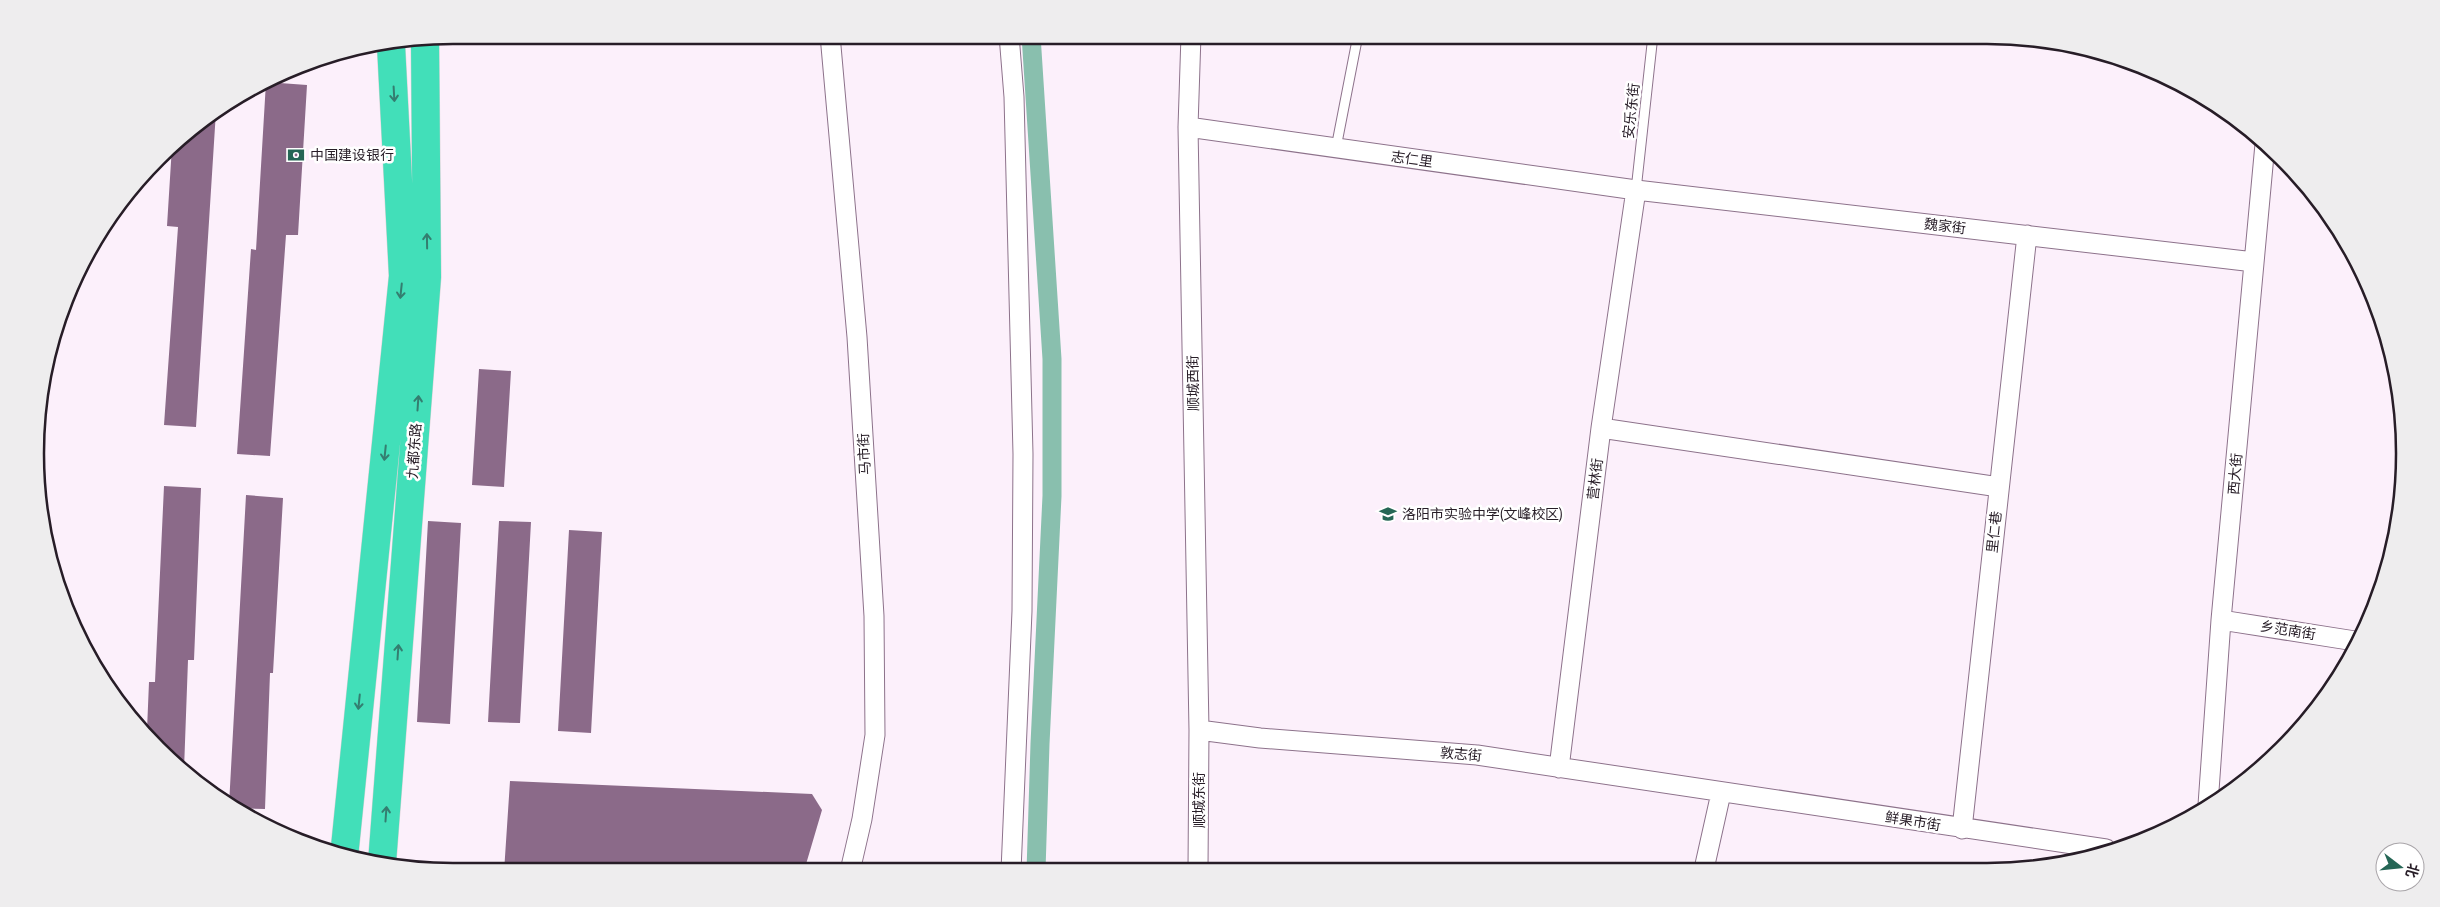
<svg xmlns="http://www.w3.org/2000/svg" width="2440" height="907" font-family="'Asap Condensed','Noto Sans SC',sans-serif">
<rect width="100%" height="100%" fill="#fcf0fb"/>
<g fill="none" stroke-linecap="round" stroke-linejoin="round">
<!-- canal -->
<path stroke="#89bfae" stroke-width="19" d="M1031,35l21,324v137l-12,248 -4,127"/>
</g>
<!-- building -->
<path fill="#8b6a89" d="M266,82l41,3 -9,150h-12l-16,221 -33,-2 14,-205 5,1z
M216,111l-20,316 -32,-2 14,-198 -11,-1 5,-80 6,-7z
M479,369l32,2 -7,116 -32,-2z
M164,486l37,2 -7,172h-6l-4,110 -37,-40 2,-48h6z
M246,495l37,3 -10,175h-3l-5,136 -30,-1 -6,-3z
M428,521l33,2 -11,201 -33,-2z
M499,521l32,1 -11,201 -32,-1z
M569,530l33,2 -11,201 -33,-2z
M510,781l302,13 10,16 -18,61 -300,1z"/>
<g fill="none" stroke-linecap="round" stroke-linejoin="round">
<!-- lane casing -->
<g stroke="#8d728b" stroke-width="11">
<path id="lane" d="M1336,148l22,-113
M1636,190l17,-155"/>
</g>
<!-- street casing -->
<g stroke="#8d728b" stroke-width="21">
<path id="street" d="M830,35l27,302 17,279 1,119 -13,84 -12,52
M1009,35l5,62 9,357 -1,157 -11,260
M1191,35l-3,92 11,603 -1,140
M1188,127l448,63 618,72
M1601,428l398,59
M2221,620l134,21
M1199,730l61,8 217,17 629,94
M1559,768l42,-340 35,-238
M2208,805l13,-185 44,-476
M1962,829l65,-594
M1704,869l17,-76"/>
</g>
<!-- highway casing -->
<g stroke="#d4d2d4" stroke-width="29">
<path id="highway" d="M344,857l59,-581 -12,-231
M382,863l45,-586 -2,-237"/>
</g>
<!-- lane -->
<use href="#lane" stroke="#fff" stroke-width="9"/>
<!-- street -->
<use href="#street" stroke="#fff" stroke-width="19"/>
<!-- highway -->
<use href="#highway" stroke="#42dfb9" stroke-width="28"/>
</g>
<!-- one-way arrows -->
<defs><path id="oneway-shaft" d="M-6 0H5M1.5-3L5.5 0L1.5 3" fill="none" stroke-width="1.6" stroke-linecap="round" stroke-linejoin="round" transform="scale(1.25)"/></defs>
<g stroke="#347e70">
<use href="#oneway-shaft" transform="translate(394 94) rotate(87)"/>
<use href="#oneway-shaft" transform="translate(427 241) rotate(-91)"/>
<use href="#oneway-shaft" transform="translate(401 291) rotate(96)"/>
<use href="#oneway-shaft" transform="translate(418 403) rotate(-86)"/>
<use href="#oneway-shaft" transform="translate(385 453) rotate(96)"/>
<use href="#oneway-shaft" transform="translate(398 652) rotate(-86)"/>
<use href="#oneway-shaft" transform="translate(359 702) rotate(96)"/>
<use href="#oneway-shaft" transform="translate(386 814) rotate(-86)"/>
</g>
<!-- icons -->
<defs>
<g id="bank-bare" transform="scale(1.35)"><path d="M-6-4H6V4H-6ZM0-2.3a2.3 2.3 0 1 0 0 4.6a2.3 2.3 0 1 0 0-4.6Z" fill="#256655" stroke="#fff" stroke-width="2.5" paint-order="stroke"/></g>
<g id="school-bare" transform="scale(1.35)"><path d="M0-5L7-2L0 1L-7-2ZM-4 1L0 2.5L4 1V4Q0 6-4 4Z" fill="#256655" stroke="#fff" stroke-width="2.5" paint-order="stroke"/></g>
</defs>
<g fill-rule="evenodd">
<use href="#bank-bare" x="296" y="155"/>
<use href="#school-bare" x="1388" y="514"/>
</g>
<g text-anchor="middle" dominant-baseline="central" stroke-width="5" stroke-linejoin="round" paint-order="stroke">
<!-- street labels -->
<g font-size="14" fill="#271d27" stroke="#fff">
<text transform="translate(1631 111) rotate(-84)">安乐东街</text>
<text transform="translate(1412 159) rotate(8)">志仁里</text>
<text transform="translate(1945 226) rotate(7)">魏家街</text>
<text transform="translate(1193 383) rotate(-91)">顺城西街</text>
<text transform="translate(414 451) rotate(-86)">九都东路</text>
<text transform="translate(864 454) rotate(-93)">马市街</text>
<text transform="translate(2235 474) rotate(-85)">西大街</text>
<text transform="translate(1595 479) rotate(-83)">营林街</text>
<text transform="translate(1994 532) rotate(-84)">里仁巷</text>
<text transform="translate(2288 630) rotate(9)">乡范南街</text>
<text transform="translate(1461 754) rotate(5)">敦志街</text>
<text transform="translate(1199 800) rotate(-90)">顺城东街</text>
<text transform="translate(1913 821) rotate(9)">鲜果市街</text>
</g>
<!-- poi labels -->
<g font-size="14" fill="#271d27" stroke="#fff" text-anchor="start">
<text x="310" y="155">中国建设银行</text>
<text x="1402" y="514">洛阳市实验中学(文峰校区)</text>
</g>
</g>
<!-- crop -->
<path d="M0 0H2440V907H0ZM453 44H1987A409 409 0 0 1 2396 453V454A409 409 0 0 1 1987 863H453A409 409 0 0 1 44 454V453A409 409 0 0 1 453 44Z" fill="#eeedee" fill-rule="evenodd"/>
<path fill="none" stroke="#271d27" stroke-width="2.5" d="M453 44H1987A409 409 0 0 1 2396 453V454A409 409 0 0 1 1987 863H453A409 409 0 0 1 44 454V453A409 409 0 0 1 453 44Z"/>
<!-- north arrow -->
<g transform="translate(2400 867) rotate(106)"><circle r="24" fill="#ffffff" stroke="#a9a5a9"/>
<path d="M0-4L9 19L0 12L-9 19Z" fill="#256655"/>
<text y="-8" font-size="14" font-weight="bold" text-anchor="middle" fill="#271d27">北</text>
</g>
</svg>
